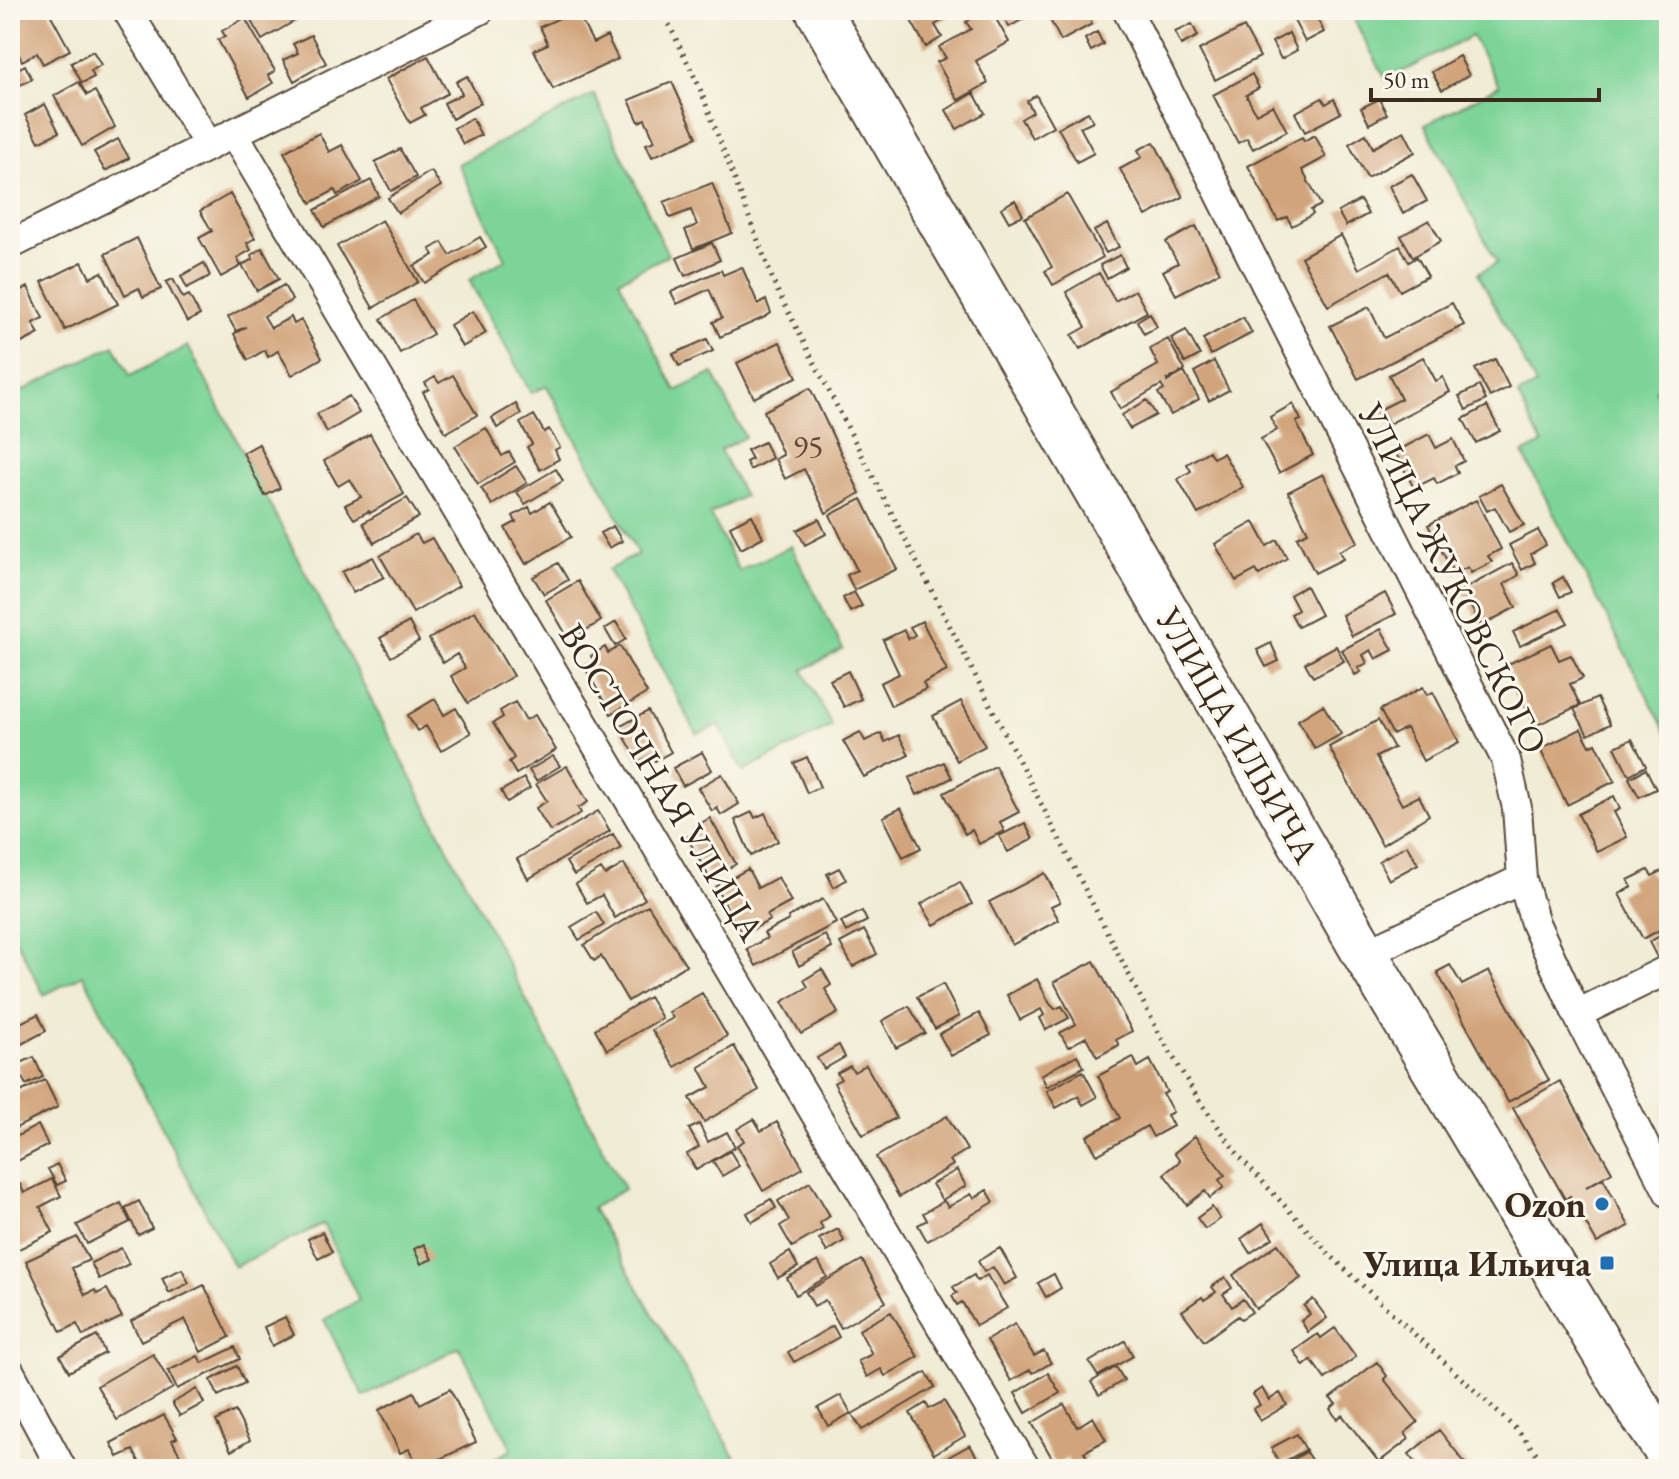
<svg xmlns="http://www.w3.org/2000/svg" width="1679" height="1479" font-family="'EB Garamond',serif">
<rect width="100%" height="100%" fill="#fbf7ec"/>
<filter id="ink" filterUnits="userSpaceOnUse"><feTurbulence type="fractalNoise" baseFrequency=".0125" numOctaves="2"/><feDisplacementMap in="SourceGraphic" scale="16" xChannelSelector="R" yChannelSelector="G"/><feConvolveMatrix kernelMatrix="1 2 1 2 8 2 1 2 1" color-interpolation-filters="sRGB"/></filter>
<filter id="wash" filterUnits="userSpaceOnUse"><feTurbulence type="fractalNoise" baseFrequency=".006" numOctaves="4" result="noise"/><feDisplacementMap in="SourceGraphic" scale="32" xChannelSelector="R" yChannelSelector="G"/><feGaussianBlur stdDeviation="1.8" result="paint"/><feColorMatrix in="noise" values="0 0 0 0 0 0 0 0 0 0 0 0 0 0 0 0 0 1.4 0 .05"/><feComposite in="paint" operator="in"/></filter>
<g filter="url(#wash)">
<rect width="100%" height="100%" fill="#f1ecd5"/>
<!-- green -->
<path fill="#7dd498" stroke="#5c7f5b" stroke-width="2" d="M1349,10h320v373l-14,7 14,28v28l-9,5 9,19v268l-146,-284 19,-10 -24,-49 18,-10 -58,-112 19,-10 -72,-138 74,-39 -27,-50 -86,44z
M594,94l74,161 -49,25 57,111 37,-18 32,64 -25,13 24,46 -34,18 29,57 52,-25 52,103 -40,21 29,56 -89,46 -24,-47 -22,9 -89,-164 30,-16 -91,-168 -16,7 -62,-113 37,-21 -48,-95z
M114,345l16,31 58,-30 436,843 -32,19 150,261h-264l34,-20 -53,-102 -95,50 -40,-77 35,-20 -36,-76 -89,43 -151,-292 -39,20 -34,-67v-531z"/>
<g id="blocks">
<!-- building -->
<path fill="#d2a47c" d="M14,10h34l22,40 -27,14 -6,-11 -15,8 -12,-23v-16l8,-5z
M258,10h44l3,5 -43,25 -14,-24z
M576,10l17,33 14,-7 11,23 -65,30 -19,-39 14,-6 -8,-17z
M905,10h43l3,5 -16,10 7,12 -16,10z
M986,10h5l18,32 -33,19 12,22 -30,17 -21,-38 9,-4 -7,-11 32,-18 -5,-7z
M1000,10h35l1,2 -27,15z
M1045,10h40l7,14 -31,17z
M1296,10h17l11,22 -19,10 -15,-29z
M245,18l30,53 -7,4 5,8 -24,14 -31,-57 7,-4 -3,-5z
M1192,24l6,12 -17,9 -6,-13z
M1244,27l16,30 -45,23 -16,-30z
M1097,32l6,12 -12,7 -6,-12z
M1289,33l8,17 -16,9 -9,-17z
M311,35l15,28 -32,18 -11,-21 15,-7 -5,-9z
M93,51l8,14 -10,6 3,6 -12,6 -11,-20z
M428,56l20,37 -27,15 4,7 -15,8 -24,-44z
M1459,56l10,19 -27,15 -10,-18z
M25,65l7,14 -22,11v-17z
M1252,74l7,14 -13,7 10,19 17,-9 14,26 -34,18 -6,-11 -9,5 -25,-48z
M467,76l14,27 -29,16 -8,-16 18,-9 -6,-12z
M79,82l8,13 8,-4 20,36 -33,19 -28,-50z
M672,82l25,55 -45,20 -6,-13 9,-3 -10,-22 -6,3 -10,-22z
M974,93l11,20 -28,16 -11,-19z
M1036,95l17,31 -21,12 -11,-19 12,-7 -6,-11z
M1322,98l4,6 8,-5 7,14 -36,19 -10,-19z
M1379,99l8,15 -18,10 -8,-16z
M45,104l14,28 -20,10 -14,-27z
M1088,112l5,9 -13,6 14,26 -17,9 -19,-34z
M472,118l9,17 -18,9 -9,-16z
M1404,131l11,21 -48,26 -18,-34 17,-10 7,14z
M319,133l10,19 13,-7 20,36 -25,14 -2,-5 -24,13 -27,-51z
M1315,135l11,22 -24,13 19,35 -10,5 2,4 -21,12 -5,-9 -9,4 -30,-55 54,-29 2,4z
M118,139l11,19 -24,13 -11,-19z
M1154,142l29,55 -37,19 -26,-47 22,-12 -4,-7z
M400,149l16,28 -25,14 -16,-29z
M431,171l10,15 -43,27 -10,-15z
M1412,174l15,27 -24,13 -14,-28z
M371,180l8,16 -55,31 -9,-17z
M712,183l20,50 -39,16 -8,-19 12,-5 -6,-15 -21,8 -6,-16z
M230,194l25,44 -8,5 4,7 -14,8 4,8 -20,11 -22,-39 13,-7 -12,-20z
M1067,194l36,63 -50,28 -8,-14 7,-4 -27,-49z
M1015,200l8,15 -14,7 -8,-14z
M1360,200l8,14 -22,12 -8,-14z
M382,220l36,62 -45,26 -36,-62z
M1429,220l12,21 -28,16 -12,-21z
M1107,224l12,23 -13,6 -12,-22z
M1196,226l24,46 -44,23 -13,-24 15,-8 -12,-21z
M1341,235l18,34 41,-23 9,16 8,-5 11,19 -28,15 -11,-19 -61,34 -27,-49z
M480,237l6,10 -62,36 -10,-17 20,-11 -4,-6 12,-7 8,13z
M137,238l24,51 -18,8 -4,-9 -14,7 -20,-41z
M712,243l8,17 -35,16 -8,-18z
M262,248l17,31 -22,12 -15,-26 11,-6 -2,-4z
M1120,255l6,12 -19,11 -7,-13z
M82,262l8,16 12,-6 16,32 -53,26 -23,-48z
M204,263l6,13 -23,12 -6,-12z
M742,267l16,37 8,-4 5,13 -6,4 -45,20 -7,-15 9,-4 -13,-29 -32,15 -6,-12 50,-22 2,5z
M1099,273l16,28 20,-11 12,22 -67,37 -8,-14 14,-8 -20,-35z
M173,279l10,19 6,-3 11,20 -13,7 -21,-40z
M284,285l8,15 -28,16 7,12 20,-11 3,7 7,-4 21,38 -30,17 -14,-24 -10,6 -3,-7 -17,10 -14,-26 12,-7 -10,4 -8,-14z
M28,287l15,31 -10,5 6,11 -29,15v-53z
M413,300l20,34 -33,19 -19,-34z
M1452,303l12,22 -106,54 -28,-53 39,-19 15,31z
M473,311l13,22 -24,14 -12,-22z
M1150,313l7,14 -13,7 -7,-13z
M1243,317l9,16 -41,22 -8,-16z
M1186,330l14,25 -15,8 -14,-25z
M707,339l6,12 -34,15 -6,-12z
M1168,339l17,31 -18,10v2l17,-10 15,27 -28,16 -13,-22 6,-3 -3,-5 -41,24 -9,-17 47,-27 -8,-16z
M780,342l17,35 -43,21 -17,-35z
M1423,357l13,24 7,-4 7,15 -61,32 -8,-15 20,-10 -12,-24z
M1495,359l14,28 -19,10 -15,-28z
M1214,361l15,29 -20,11 -15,-29z
M453,375l24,40 -31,18 -23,-41 6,-3 -4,-6 10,-6 4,6z
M1479,386l7,14 -20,10 -7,-14z
M810,388l50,105 -34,20 -22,-44 -19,10 -10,-20 8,-4 -19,-44z
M349,396l10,17 -32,19 -10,-18z
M1147,400l9,15 -26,14 -8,-14z
M516,404l5,10 -24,14 -5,-10z
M1293,404l8,16 -5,2 17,33 -34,18 -18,-34 16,-9 -7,-13z
M1487,406l13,25 -24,12 -13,-24z
M534,415l10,17 5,-3 11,18 -5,3 4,9 -19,11 -13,-23 5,-3 -12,-21z
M486,428l16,28 7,-4 6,10 -37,22 -23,-38z
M370,434l34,60 -34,19 -1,-2 -15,8 -9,-14 16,-8 -11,-18 -12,7 -14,-25z
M1429,434l7,14 17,-9 11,22 -9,5 3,7 -21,11 -3,-6 -20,10 -19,-36z
M764,442l8,16 -22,12 -4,-8 6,-3 -5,-9z
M259,444l21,44 -15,8 -22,-43z
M1209,451l4,7 10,-5 20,34 -45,27 -20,-35 13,-8 -4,-7z
M516,466l11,17 -35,22 -11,-17z
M556,469l7,12 -38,23 -8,-12z
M1323,474l35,68 -19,9 4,8 -28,14 -18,-36 11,-5 -20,-40z
M1501,484l23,41 -15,7 -14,-25 -8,4 -8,-15z
M407,498l12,19 -45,26 -11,-20z
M862,499l35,70 -43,21 -7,-15 10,-5 -27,-55z
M1476,500l25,49 -13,7 4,6 -21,11 -3,-6 -14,7 -26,-49z
M550,502l21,35 -45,27 -21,-36 11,-6 -3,-6 16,-9 3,6z
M752,515l11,22 -22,12 -11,-23z
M819,519l7,15 -21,11 -8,-15z
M1254,522l13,24 10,-6 10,18 -28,17 -3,-5 -20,11 -21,-37z
M613,526l9,15 -13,7 -9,-15z
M1538,530l8,15 -15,9 4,9 -13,7 -13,-25z
M416,534l6,9 10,-5 27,48 -46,27 -33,-57z
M373,557l11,20 -31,16 -11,-21z
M558,563l10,17 -24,14 -11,-17z
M1512,563l7,12 -15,9 12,23 -35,19 -19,-36z
M1563,577l8,15 -11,5 -7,-14z
M578,581l23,40 -20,12 -2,-5 -12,8 -21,-36z
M1306,586l15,29 -23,12 -7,-13 7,-4 -8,-15z
M854,592l8,14 -12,6 -7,-14z
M1385,593l11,21 -44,22 -10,-21z
M1560,609l8,14 -48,23 -7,-14z
M475,611l38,65 -45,27 -17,-27 14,-8 -8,-14 -14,9 -14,-24z
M922,621l25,50 -24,12 3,6 -35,17 -11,-23 19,-9 -16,-34 21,-10 4,9 7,-4 -5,-8z
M409,622l10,19 -28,16 -11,-19z
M616,622l10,17 -11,7 -10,-17z
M1381,629l12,21 -17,9 -5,-9 -8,5 4,8 -9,5 3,4 -6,3 -13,-25z
M1271,643l8,18 -13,6 -9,-17z
M1551,644l8,16 12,-5 12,23 -13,6 10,21 -45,21 -29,-61z
M620,646l27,47 -36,21 -27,-48 10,-5 -3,-5 14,-9 3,6z
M1336,646l8,15 -31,16 -8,-14z
M848,671l13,28 -17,8 -14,-27z
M1423,687l4,8 6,-3 26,50 -36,19 -17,-33 -13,7 -13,-25z
M1597,698l13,26 -22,11 -14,-26z
M435,699l9,16 12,-7 15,25 -30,18 -15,-25 -9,5 -9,-16z
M961,701l24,45 -28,15 -24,-45z
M515,702l11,18 9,-5 21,35 -40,24 -7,-12 5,-4 -21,-35 10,-6 -3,-6z
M1323,705l18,29 -26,15 -17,-29z
M648,711l23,41 -16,9 -4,-6 -12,7 -20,-35z
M1378,720l16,28 -18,9 26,48 17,-9 10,19 -47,30 -53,-98z
M1581,729l9,17 6,-3 19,38 -48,24 -27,-56z
M860,732l5,9 16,-8 4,9 14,-7 10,20 -45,22 -21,-36z
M1632,739l14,27 -17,9 -14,-28z
M702,752l10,18 -29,16 -10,-18z
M553,756l7,10 -24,15 -7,-11z
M807,757l13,30 -13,6 -13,-30z
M944,762l8,16 -35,17 -8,-17z
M567,766l21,36 -10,6 3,5 -31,18 -14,-23 11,-7 -11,-17z
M995,766l24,46 -19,10 4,9 -25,13 -7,-14 -7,4 -21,-41z
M1646,769l10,20 -17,8 -10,-19z
M722,774l17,30 -18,11 -4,-7 -5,3 -14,-23z
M524,778l6,10 -23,14 -6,-11z
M1614,796l6,13 -6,3 13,25 -30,15 -19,-38z
M901,808l20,40 -18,9 -20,-40z
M598,811l12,20 -82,48 -11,-20z
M752,812l3,6 10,-5 13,28 -27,15 -16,-36z
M710,818l26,46 -26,15 -23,-42 10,-5 -3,-5z
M1025,823l8,16 -25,13 -9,-16z
M613,834l8,14 -47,27 -8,-13z
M1407,845l11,19 -29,16 -10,-19z
M624,864l21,35 -30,19 -13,-23 -15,8 -11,-19 25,-15 4,6z
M839,868l7,12 -12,7 -7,-13z
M748,869l10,19 20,-11 13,25 -24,13 3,5 -28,15 -26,-48z
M1666,869l3,5v51l-26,14 -24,-45 13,-7 -4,-7 20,-10 4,6z
M1045,873l15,29 -9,4 8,14 -47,25 -23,-43z
M960,882l12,22 -38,21 -13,-21z
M823,899l13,24 -80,43 -9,-17 20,-11 -3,-5 25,-13 -1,-3z
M648,905l38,60 -58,36 -27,-45 -7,5 -10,-16z
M862,911l5,10 -21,11 -5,-10z
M596,912l8,13 -25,15 -8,-13z
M864,930l13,24 -24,13 -13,-24z
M1669,931v27l-9,5 -11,-21z
M825,935l7,13 -33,18 -7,-14z
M1094,961l38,70 -16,9 3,5 -22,12 -11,-20 -18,10 -8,-14 16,-9 -22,-42z
M1450,965l12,20 27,-14 60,109 -41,22 -71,-130z
M822,969l9,16 -6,4 13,24 -37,21 -19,-32 26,-15 -4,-7z
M1037,979l13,25 5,5 7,-3 7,12 -23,12 -6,-12 4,-3 -3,-6 -21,11 -13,-25z
M943,984l16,32 -24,13 -18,-32z
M702,993l25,43 -52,31 -23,-37 21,-12 -4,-6z
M649,997l13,21 -55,32 -12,-21z
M909,1006l16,27 -29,15 -14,-27z
M979,1013l12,22 -40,21 -12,-22z
M38,1014l8,17 -36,19v-22z
M839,1045l6,12 -21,12 -7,-11z
M734,1046l25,44 -55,32 -14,-24 20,-11 -11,-20z
M1077,1055l7,12 -37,20 -6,-12z
M34,1057l9,20 -17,8 -10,-20z
M1133,1057l5,10 12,-7 17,32 -4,2 10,18 -6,3 6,11 -20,11 -6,-11 -50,29 -10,-19 33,-18 -22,-42z
M866,1065l30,53 -33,17 -29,-52 7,-4 -4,-6 13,-7 4,6z
M1083,1071l14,26 -14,8 -5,-9 -22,12 -9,-17z
M45,1080l13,27 -48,24v-34z
M1560,1081l52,91 -26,15 17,-9 26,48 -32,17 -27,-47 -5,3 -52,-91z
M947,1116l20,34 -17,10 3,5 -54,32 -23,-40z
M754,1119l7,12 16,-9 26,46 -40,23 -26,-46 7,-4 -7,-12z
M699,1124l9,18 19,-10 8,15 -39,23 -9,-16 12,-7 -10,-18z
M38,1125l10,20 -38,20v-25z
M1195,1136l30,39 -6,5 5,7 -14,11 -5,-7 -18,14 -23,-31 16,-13 -6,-8z
M730,1151l9,15 -17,10 -9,-15z
M57,1164l9,17 -9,4 -9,-16z
M957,1170l9,16 -24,14 -10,-16z
M52,1179l9,17 -21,11 13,25 -36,18 -7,-13v-48l10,-5 4,9z
M810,1182l20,34 -10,7 3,6 -31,18 -12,-21 9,-6 -11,-19z
M987,1190l7,12 -67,39 -9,-16 9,-5 -4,-7 21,-12 4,6 23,-13 3,4z
M771,1199l5,9 -24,14 -5,-9z
M139,1201l13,27 -14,7 -13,-27z
M121,1203l9,19 -43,22 -10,-19z
M1212,1207l8,12 -15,10 -8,-11z
M1263,1223l10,15 -23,15 -9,-14z
M838,1229l6,12 -17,11 -8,-13z
M322,1232l10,20 -14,7 -10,-20z
M77,1237l12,23 -17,8 13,27 10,-5 2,4 10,-5 15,28 -39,19 -6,-12 -16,8 -35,-71z
M424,1244l8,15 -11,5 -7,-15z
M1278,1244l23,34 -45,31 -23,-34z
M121,1248l8,16 -30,15 -8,-16z
M1000,1248l17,30 -13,7 -11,-18 -9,5 -6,-11z
M790,1252l8,15 -20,11 -8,-14z
M862,1260l24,42 -45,26 -16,-28 -11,6 -8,-14z
M818,1261l9,16 -31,18 -9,-17z
M182,1269l7,14 -20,10 -7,-15z
M1054,1274l7,14 -15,9 -8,-14z
M974,1275l3,6 10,-6 20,33 -31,18 -14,-24 -5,3 -5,-9 5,-3 -4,-6z
M1225,1277l7,11 -9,6 9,13 11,-8 9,13 -11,7 -3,-3 -34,25 -22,-30 20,-14 2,3 12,-8 -4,-5z
M204,1285l26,52 -29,15 -16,-33 -44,22 -10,-20z
M1313,1299l14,19 -19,14 -7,-11 9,-7 -6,-8z
M891,1312l27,45 -33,19 -4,-7 -14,8 -9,-16 14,-7 -13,-24z
M285,1317l9,18 -22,11 -8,-19z
M1015,1324l19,32 10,-5 7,12 -18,10 -3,-3 -19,11 -24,-41z
M833,1326l6,11 -45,25 -6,-10z
M1335,1328l21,29 -31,22 -14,-19 -7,6 -10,-15 24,-17 3,4z
M97,1336l8,17 -36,19 -9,-16z
M1125,1341l8,15 -35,20 -9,-14z
M235,1347l5,12 -63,30 -9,-18 30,-15 4,7z
M153,1354l20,34 -56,32 -20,-34z
M1377,1362l10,14 -3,3 34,43 -13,11 4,6 -30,23 -37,-47 -5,4 -7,-10 6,-5 -6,-6z
M237,1366l8,17 -27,13 -7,-16z
M1116,1367l8,13 -25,15 -8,-13z
M926,1372l9,15 -73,43 -10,-16z
M1048,1373l12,20 -34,20 -11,-20z
M1262,1388l7,12 11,-7 7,12 -27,16 -7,-12 7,-4 -7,-11z
M197,1389l7,14 -24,13 -8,-13z
M450,1389l26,53 -57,27 -10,-20 -9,4 -21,-43 35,-18 6,12z
M841,1395l10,18 -23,13 -10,-18z
M944,1401l21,35 -31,18 -24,-41 16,-10 3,6z
M1064,1404l13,23 16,-10 13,23 -22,12 3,5 -16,9 -4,-8 -11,7 -24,-42z
M235,1411l15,29 -19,11 -15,-30z
M164,1415l13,23 -5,2 15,29h-44l-10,-19 -15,7 -7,-14z
M1439,1430l31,39h-49l-12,-15z
M1297,1434l9,16 -26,14 -9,-16z
M970,1445l14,24h-45l-3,-5z
M1306,1452l7,11 -11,6h-20l-1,-2z"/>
</g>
</g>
<g filter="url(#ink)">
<use href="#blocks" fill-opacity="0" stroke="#564739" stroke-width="2"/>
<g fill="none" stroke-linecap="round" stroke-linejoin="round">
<!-- street casing -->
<g stroke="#564739" stroke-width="32">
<path id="street" d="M127,10l82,136
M1127,10l379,750 11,48 5,71 13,44 42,91 92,179
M234,134l792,1335
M10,245l470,-235
M1365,954l157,-75
M1577,1014l92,-45
M10,1372l52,97"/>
</g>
<!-- primary casing -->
<g stroke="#564739" stroke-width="48">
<path id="primary" d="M818,10l547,944 270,450 34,50"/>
</g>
<!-- path -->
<path stroke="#564739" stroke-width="5" stroke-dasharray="2 6" stroke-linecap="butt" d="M662,10l37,76 77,202 385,749 36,60 42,59 91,99 189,177 30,37"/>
<!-- street -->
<use href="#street" stroke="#fff" stroke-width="28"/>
<!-- primary -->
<use href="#primary" stroke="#fff" stroke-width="44"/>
</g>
</g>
<!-- markers -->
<g fill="#1f6fb2" stroke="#fbf7ec" stroke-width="3">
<circle cx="1602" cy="1204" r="8"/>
<rect x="1599" y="1255" width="16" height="16" rx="4"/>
</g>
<g text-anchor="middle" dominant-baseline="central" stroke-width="6" stroke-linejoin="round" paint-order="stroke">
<!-- number labels -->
<g font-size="32" fill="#614836">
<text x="808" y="446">95</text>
</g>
<!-- street labels -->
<g font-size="36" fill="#3b2a1e" stroke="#fbf7ec">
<text transform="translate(1453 578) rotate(64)">УЛИЦА ЖУКОВСКОГО</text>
<text transform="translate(1238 735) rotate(60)">УЛИЦА ИЛЬИЧА</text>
<text transform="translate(662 782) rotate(59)">ВОСТОЧНАЯ УЛИЦА</text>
</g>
<!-- poi labels -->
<g font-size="36" font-weight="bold" fill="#3b2a1e" stroke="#fbf7ec" text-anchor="end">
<text x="1586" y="1204">Ozon</text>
<text x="1591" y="1263">Улица Ильича</text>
</g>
</g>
<!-- margin -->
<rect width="1679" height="1479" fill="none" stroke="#fbf7ec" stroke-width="40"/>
<!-- scale -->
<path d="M1371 88v12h228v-12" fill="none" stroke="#3b2a1e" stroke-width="4"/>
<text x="1383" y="88" font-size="24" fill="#3b2a1e" stroke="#fbf7ec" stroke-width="6" paint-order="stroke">50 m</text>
</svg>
